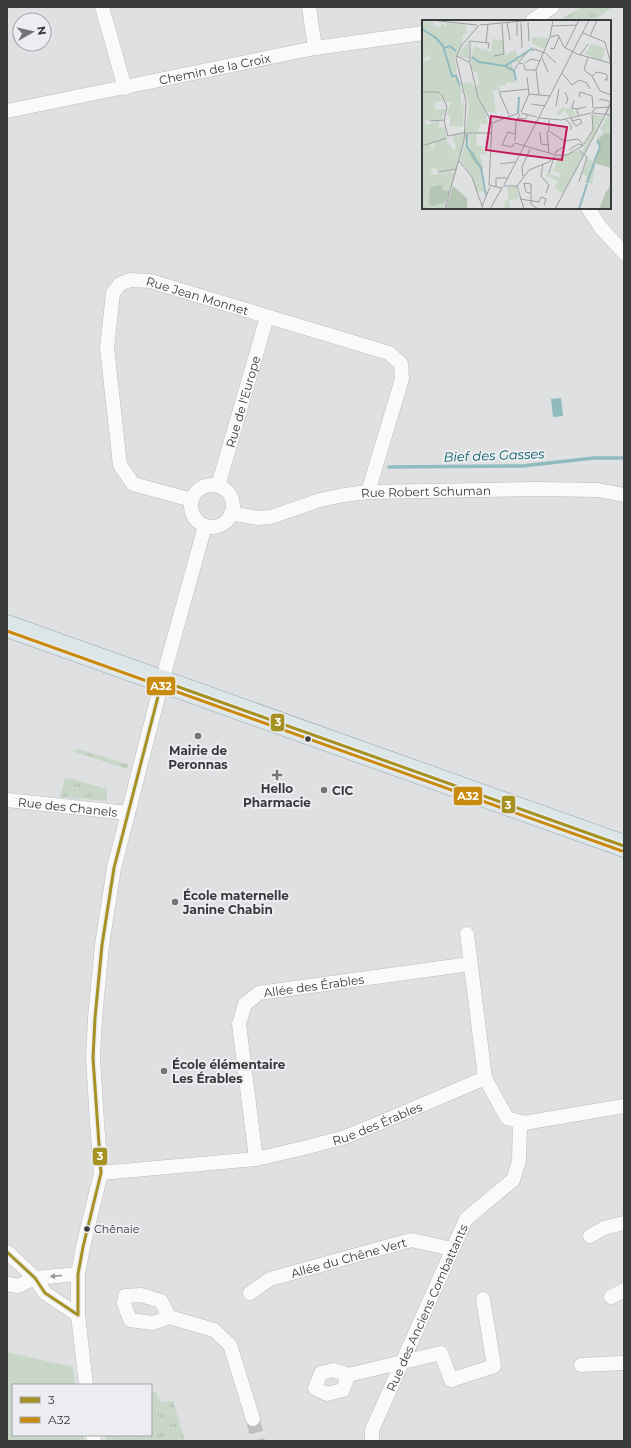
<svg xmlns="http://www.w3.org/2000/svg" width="631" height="1448" font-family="Montserrat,sans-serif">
<defs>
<pattern id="grass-tufts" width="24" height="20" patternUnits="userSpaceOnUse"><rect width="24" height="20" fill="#c8d7c8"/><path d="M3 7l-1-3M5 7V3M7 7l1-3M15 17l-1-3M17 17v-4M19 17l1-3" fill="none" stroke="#adb9ad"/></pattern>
</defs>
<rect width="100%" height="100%" fill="#dfe0e2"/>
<!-- grass -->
<path fill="url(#grass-tufts)" d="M581,7h32l-20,14h-35z
M78,749l50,15 -1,5 -55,-18z
M65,777l42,12v12l-47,-4z
M156,1392l4,10 13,-1 12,40h-79l-1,-6h46v-42z"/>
<!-- garden -->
<path fill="#c8d7c8" d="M7,1352l66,15 2,18h-62v50h70l1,6h-77z"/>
<!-- water -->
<path fill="#91babf" d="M561,398l2,18 -10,1 -2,-18z"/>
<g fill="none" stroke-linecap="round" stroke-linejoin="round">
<!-- stream -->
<path stroke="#91babf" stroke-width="3.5" d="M389,467l133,-1 72,-8h30"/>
<!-- minor-tunnel -->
<path stroke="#bebfc1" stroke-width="14" stroke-dasharray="14 7" stroke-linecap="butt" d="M253,1419l5,22"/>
<!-- minor casing -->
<g stroke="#bcbdbf" stroke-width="15">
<g id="minor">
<path d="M102,7l23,81"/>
<path d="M309,7l6,41"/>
<path d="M532,21l20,-14"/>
<path id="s1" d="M7,111l308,-63 108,-15"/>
<path d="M588,208l13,20 23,25"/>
<circle cx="212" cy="506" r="21"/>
<path id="s2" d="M218,486l49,-169"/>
<path id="s3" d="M192,500l-59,-16 -13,-19 -13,-117 6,-55 7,-9 10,-4 20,1 239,72 12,11 1,15 -34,113"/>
<path id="s4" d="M231,513l27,5 13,-1 49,-17 24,-5 24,-3 169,-3 61,1 26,5"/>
<path id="s5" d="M7,800l121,13"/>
<path d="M467,934l18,144"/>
<path id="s6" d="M256,1159l-17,-135 6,-20 14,-11 211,-29"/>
<path id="s7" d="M101,1173l155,-14 52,-12 37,-10 37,-15 103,-44 22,40 17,5 100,-17"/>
<path d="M590,1236l14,-8 20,-5"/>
<path d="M7,1252l28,26 10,15 33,22"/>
<path d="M7,1284l11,2 17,-8 43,-4"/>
<path id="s8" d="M250,1293l20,-14 141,-39 41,9"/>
<path d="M611,1297l13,-7"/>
<path d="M169,1317l-16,6 -23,-3 -6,-17 1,-7 16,-1 20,6 8,16 45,13 16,15 23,74"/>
<path d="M581,1365l43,-2"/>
<path d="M348,1375l-5,15 -16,4 -12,-6 6,-15 12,-3 15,5 93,-22 10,27 43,-14 -11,-67"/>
<path d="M86,1385l-8,-70v-41l5,-27 18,-74 -4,-50 -4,-65 2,-40 7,-73 12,-77 48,-187 43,-155"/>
<path d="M93,1435l1,6"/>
<path id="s9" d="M372,1441v-11l94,-211 47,-39 6,-19 1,-39"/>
</g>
</g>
<!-- primary casing -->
<g stroke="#96a6ac" stroke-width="23">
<path id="primary" d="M7,626l617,220"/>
</g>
<!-- minor -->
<use href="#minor" stroke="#fafafb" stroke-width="14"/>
<!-- primary -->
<use href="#primary" stroke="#dce5e8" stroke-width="22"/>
<!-- bus-1 casing -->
<g stroke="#ebedf0" stroke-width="6">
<path id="bus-1" d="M162,681l462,165
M7,1252l28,26 10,15 33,22
M78,1315v-41l5,-27 18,-74 -8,-115 2,-40 7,-73 12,-77 48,-187"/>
</g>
<!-- bus-2 casing -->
<g stroke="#ebedf0" stroke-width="6">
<path id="bus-2" d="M7,631l615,220"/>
</g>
<!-- bus-1 -->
<use href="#bus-1" stroke="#a69222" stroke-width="3"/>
<!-- bus-2 -->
<use href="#bus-2" stroke="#c88b0f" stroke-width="3"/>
</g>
<!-- one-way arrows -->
<defs><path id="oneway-solid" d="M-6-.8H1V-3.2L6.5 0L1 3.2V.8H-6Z"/></defs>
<use fill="#9a9a9b" href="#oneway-solid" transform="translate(56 1276) rotate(175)"/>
<!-- markers -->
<g fill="#737475" stroke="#ebedf0" stroke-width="1.5">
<circle cx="198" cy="736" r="4"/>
<path d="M275 769h4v4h4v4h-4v4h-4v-4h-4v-4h4z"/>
<circle cx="324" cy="790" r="4"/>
<circle cx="175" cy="902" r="4"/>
<circle cx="164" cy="1071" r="4"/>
</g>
<g fill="#393a3b" stroke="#ebedf0" stroke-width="1.5">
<circle cx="308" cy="739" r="3.5"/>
<circle cx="87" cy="1229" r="3.5"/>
</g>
<g text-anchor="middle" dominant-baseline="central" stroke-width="4" stroke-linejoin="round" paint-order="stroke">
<!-- bus labels -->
<g font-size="11" fill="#393a3b" stroke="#ebedf0" text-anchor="start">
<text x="94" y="1229">Chênaie</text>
</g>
<!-- street labels -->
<g font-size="12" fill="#393a3b" stroke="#ebedf0">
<text stroke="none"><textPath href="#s1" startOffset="212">Chemin de la Croix</textPath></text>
<text stroke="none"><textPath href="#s3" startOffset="349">Rue Jean Monnet</textPath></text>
<text stroke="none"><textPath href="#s2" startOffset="88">Rue de l'Europe</textPath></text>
<text stroke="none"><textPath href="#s4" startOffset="199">Rue Robert Schuman</textPath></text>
<text stroke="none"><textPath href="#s5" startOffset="61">Rue des Chanels</textPath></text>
<text stroke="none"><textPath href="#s6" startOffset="230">Allée des Érables</textPath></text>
<text stroke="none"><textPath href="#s7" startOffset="282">Rue des Érables</textPath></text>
<text stroke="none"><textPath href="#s8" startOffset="106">Allée du Chêne Vert</textPath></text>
<text stroke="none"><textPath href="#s9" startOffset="145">Rue des Anciens Combattants</textPath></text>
</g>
<!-- poi labels -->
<g font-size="12" font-weight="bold" fill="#393a3b" stroke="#ebedf0" text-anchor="start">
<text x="198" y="750" text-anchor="middle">Mairie de<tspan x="198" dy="14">Peronnas</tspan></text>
<text x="277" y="788" text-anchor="middle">Hello<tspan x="277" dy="14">Pharmacie</tspan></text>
<text x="332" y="790">CIC</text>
<text x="183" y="895">École maternelle<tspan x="183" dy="14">Janine Chabin</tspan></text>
<text x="172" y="1064">École élémentaire<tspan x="172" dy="14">Les Érables</tspan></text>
</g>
<!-- water labels -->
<g font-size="13" font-style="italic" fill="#0a5e66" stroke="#ebedf0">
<text transform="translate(494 455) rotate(-2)">Bief des Gasses</text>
</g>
</g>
<!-- overview -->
<g transform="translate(422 20)">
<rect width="189" height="189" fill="#dfe0e2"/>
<path d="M0,0l11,1v4l7,2 1,-5 5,5 1,-5 18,3 2,9 -5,1 1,6 -8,18 3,21 5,13 -2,1v16l3,-11 -1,28 -13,-1v-11l-3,-1 4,-12h-6l-4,-9 -19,-1v-31l8,-1 -1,-5 -7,5zM70,19l11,1 1,15 12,-5 3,12 -7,1 5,20 -11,-1v4l-7,-1 1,6 -7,-1 3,23 -8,-1 5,11 -15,-29 -2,-8 3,-1 -2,-11 2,-1 -7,-2 -1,-13 3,-12 17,6zM47,20v20l-11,-5zM50,62l9,20 -7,2 7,15 -3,14 -13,-1 4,-27 -7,-22zM0,73h16l5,8 -8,1v7h12l-6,10 -16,2v4l14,-4v7l6,-1 2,10 -25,9zM141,86l2,3 7,-2 3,8 -6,2 -4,-7 -5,5 -4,-1zM171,95l12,1 -21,38 -2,-2 3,-7 8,-14zM185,96h4v19l-5,-2 -9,7 1,-5 3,1 2,-5 -3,-1zM41,114l1,8 -5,15 -6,-7 3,-2 -4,-13zM46,114h8l1,12h6v4h3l1,3 -8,2 5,11 -7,-4 -6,-9zM24,119l13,20 -2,10 -20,2 -1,-3 -5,1 1,6 17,-4 3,2 4,-3 -6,20 -21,4 1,5 16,3 -2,7h-22v-62l9,-3v4l4,-1v-5zM43,123l15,26 5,23 -9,-1 -4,-15 -12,-16zM166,138l8,5 -4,21 -7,-2 1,-6 -4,-3zM94,166l3,13 -10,1 1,9h-6l1,-9h4l-2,-12z" fill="#c8d7c8"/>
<path d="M184,113l5,2v33l-17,-5 6,-16 -3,-7zM43,114h3v13l3,6 4,-1 -1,5 9,10 -1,3 -8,-8 -8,-15zM19,165l3,6 6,-1 -4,12 -14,4 -3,-2 1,-17zM189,165v24h-12l7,-17zM31,166l14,12v11h-21z" fill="#b5c6b4"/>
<path d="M59,82l3,5 4,17h-6l-1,-5 -4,-1 -3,-15z" fill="#c8d7c8"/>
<path d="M110,17l17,1 -5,11 -12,-6zM169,24l14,4 -3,13 -17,-7zM156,131l6,3 -21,39 -9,-5 4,-7 -12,-5v-3l14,4 1,-4 -8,-2 6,-15z" fill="#c8d7c8"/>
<path fill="none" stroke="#91babf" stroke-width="2" d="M0,9l14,9 7,8 9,30h4l4,10M22,28l6,-2 6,5M50,37l7,5 26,4 28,-18M83,46l9,5 2,9M96,93l1,-16M45,114v12l14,22 5,27M172,142l6,-15 -3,-7M165,163l7,-20M157,189l8,-25"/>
<path fill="none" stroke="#9d9e9f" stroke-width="1" d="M8,0l47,5M106,2l1,19M85,3l3,17M95,3v13M99,3l1,25M58,5l54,-5M130,6l25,-1M161,13l22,9 6,22M168,16l7,-16M128,17l8,-2 6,12 13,7 33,9M64,23l2,-19M128,28l4,1 5,-12M143,28l14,-28M110,31l3,-2 9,4M122,32l12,11M158,35l8,-11M35,36l13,7 8,34 14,26 -3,62 12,3M72,36l10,-2 -2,-30M166,37l-4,13 8,6 8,15 11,4M120,38l6,14M48,42v-21l19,2 -1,6M97,42l8,-10M103,43l6,-4 9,2M102,45l1,5h11M92,50l5,-7 5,1M140,53l10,12 7,-5 8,3 3,6M170,56l5,-4 9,2 1,1v5h-2l2,-1M105,57l2,17M0,72h16l4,4 5,11 -3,14 4,15M143,72l3,7 -2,5M117,75l-3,-25 14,-33 3,-17M157,77l1,-5 12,4 1,12M152,80l-2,8 5,1M177,81l2,-2 10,3M109,84l14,2M134,86l3,-17M99,92l8,-18 21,2M99,93l16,4M170,93l3,-5 13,-1M171,93l18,2M87,95l-10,-23 30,-3M156,95l-1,-6 9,-2M183,95l6,-14M149,97l1,4 1,1 3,4 6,-3 -2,-4 -8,2M96,98l8,1 1,-4M117,98l22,2 30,-7M143,99l6,6v5M8,101l14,-1M70,103l27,-10M127,111l15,10 14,-2 5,5M118,112l1,12 8,1M26,116l14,-3h29M93,121l1,-19 4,-8M92,123l-2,4 -10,-2 6,-13 7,2M93,123l41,12h11l17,-10M162,124l9,-14 -1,-16M0,126l25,-8M135,130l-2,3 8,-6M147,130l9,-6 5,1M127,133l-2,-21 2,-2v-10M37,141l13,16 11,32M78,144l15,-2M121,144l-2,12 8,9 -3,8M16,152l19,-3M127,153l5,-16M101,156l-1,-9 8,-18M157,162l8,-25 -8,-7M82,165l85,-165M82,166h13M95,166l12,-16 20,-8 7,-7M95,166l7,23M74,167v-9h11M108,173l-4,-1 -2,-9 7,1v20l7,5M98,179l19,3 2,-5 5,2 -2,6M60,186l8,-19M23,189l19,-68 2,-39 -10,-44 5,-12 18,-21M68,189l13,-23M133,189l56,-105"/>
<path fill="#c2185b" fill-opacity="0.15" stroke="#c2185b" stroke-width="2" d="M69,96l76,11 -5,33 -76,-10z"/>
<rect width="189" height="189" fill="none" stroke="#393a3b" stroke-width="2"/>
</g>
<g stroke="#ebedf0" stroke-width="1.5">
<rect x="146" y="676" width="30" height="20" rx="4" fill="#c88b0f"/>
<rect x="270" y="713" width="15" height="19" rx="4" fill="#a69222"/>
<rect x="453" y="786" width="30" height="20" rx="4" fill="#c88b0f"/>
<rect x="501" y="795" width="15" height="19" rx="4" fill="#a69222"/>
<rect x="92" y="1147" width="16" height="19" rx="4" fill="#a69222"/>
</g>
<g font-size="11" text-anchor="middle" font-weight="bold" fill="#fff">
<text x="161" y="690">A32</text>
<text x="278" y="726">3</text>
<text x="468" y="800">A32</text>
<text x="508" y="809">3</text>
<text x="100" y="1160">3</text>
</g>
<!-- border -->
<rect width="631" height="1448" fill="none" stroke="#393a3b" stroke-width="16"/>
<!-- legend -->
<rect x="12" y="1384" width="140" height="52" fill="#ebedf0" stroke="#a4a5a8"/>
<rect x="20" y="1397" width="20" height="6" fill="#a69222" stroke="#a4a5a8"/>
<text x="48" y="1404" font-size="12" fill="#393a3b">3</text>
<rect x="20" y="1417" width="20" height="6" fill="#c88b0f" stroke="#a4a5a8"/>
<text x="48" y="1424" font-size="12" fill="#393a3b">A32</text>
<!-- north arrow -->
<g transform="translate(32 32) rotate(82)"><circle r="19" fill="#ebedf0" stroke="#a4a5a8"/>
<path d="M0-3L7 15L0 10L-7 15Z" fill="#737475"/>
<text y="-6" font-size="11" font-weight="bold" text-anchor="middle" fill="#393a3b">N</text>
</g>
</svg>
